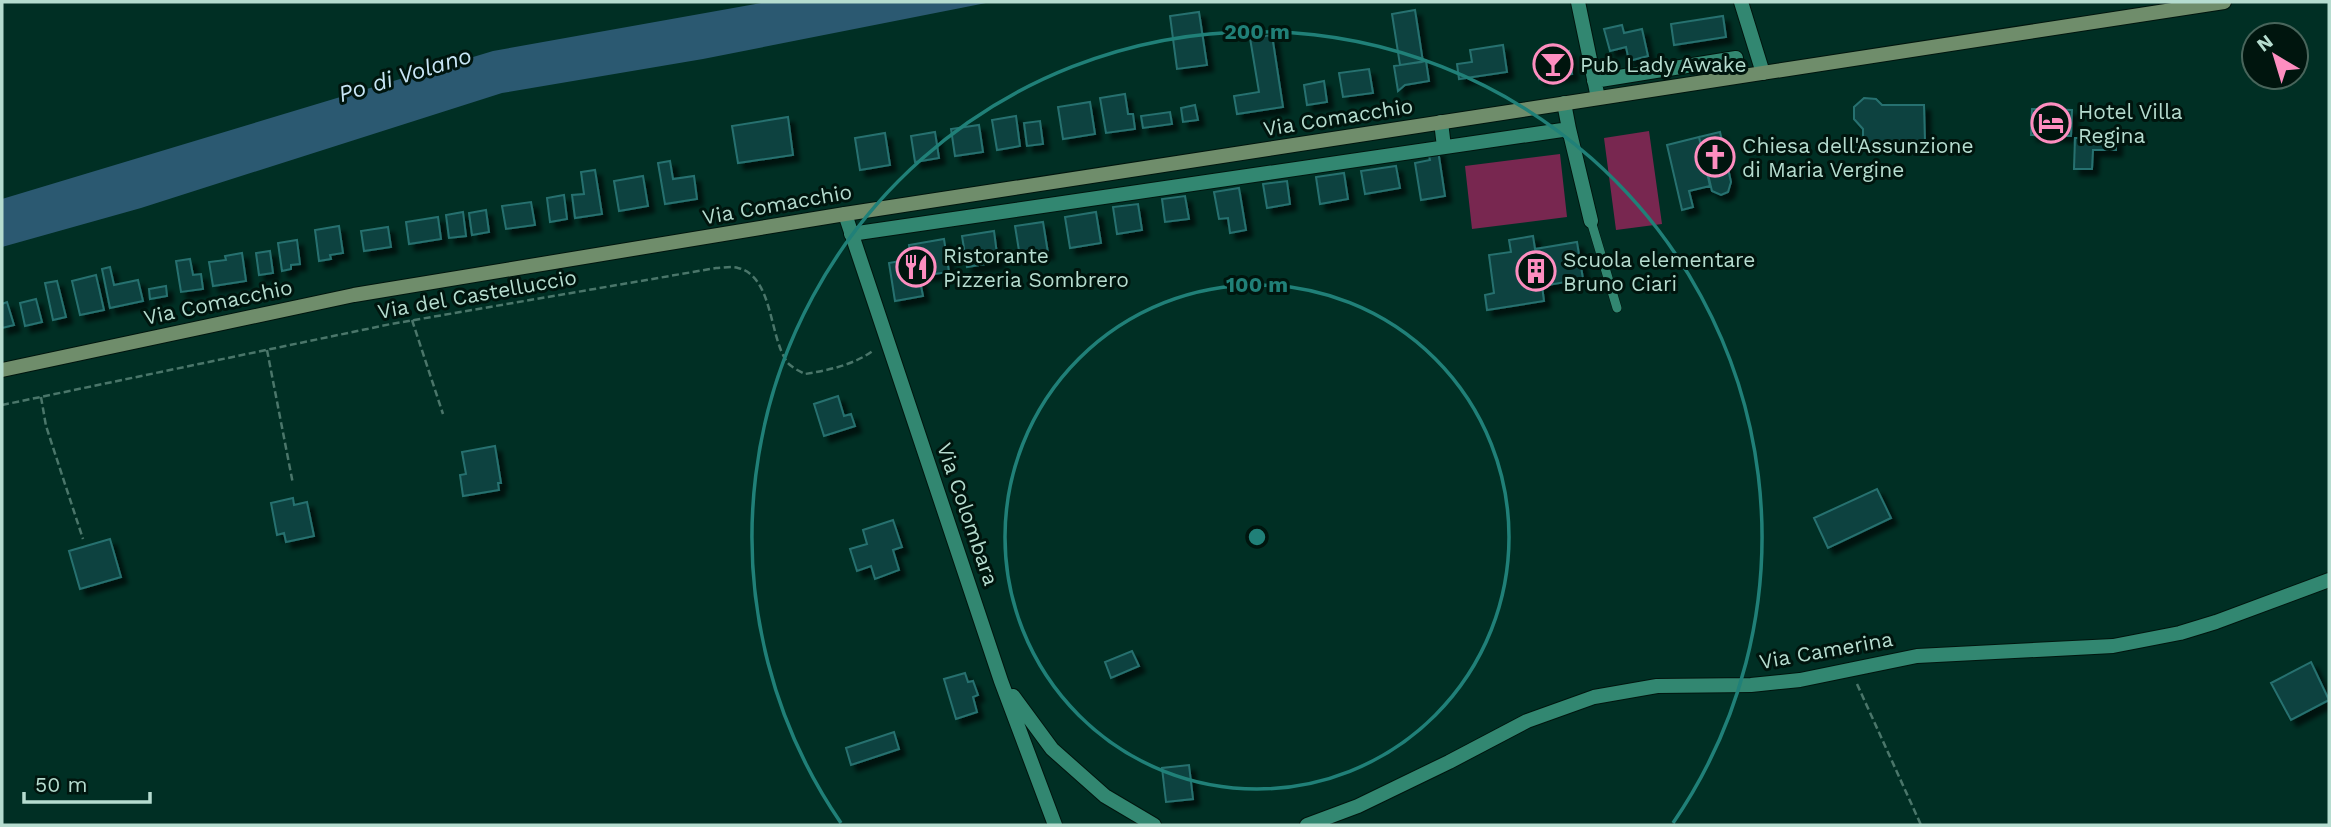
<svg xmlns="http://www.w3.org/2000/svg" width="2331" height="827" font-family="'Work Sans',sans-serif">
<defs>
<filter id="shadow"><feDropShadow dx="6" dy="6" stdDeviation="2" flood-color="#0009"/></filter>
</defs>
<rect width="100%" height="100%" fill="#002f24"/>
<!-- green -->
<path fill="#782750" d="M1649,131l13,93 -46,6 -12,-92z
M1560,154l7,63 -95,12 -7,-63z"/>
<!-- water -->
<path fill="#2b5971" d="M767,2h224l-288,57 -201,34 -361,115 -139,39v-48l491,-148z"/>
<!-- building -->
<path fill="#0d4241" stroke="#28716f" stroke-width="2" filter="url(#shadow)" d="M1415,10l8,52 -23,3 -8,-51z
M1199,12l8,53 -30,4 -7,-53z
M1723,16l3,21 -52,8 -3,-21z
M1622,25l2,8 18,-4 6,27 -19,5 -3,-14 -16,4 -6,-22z
M1272,35l11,72 -46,7 -3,-18 25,-4 -9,-54z
M1503,45l4,27 -48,7 -2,-15 15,-2 -2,-12z
M1569,51l3,23 -33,5 -3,-22z
M1426,61l3,20 -24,4 -7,6 -4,-25z
M1369,69l4,24 -30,4 -4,-24z
M1324,81l3,21 -20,3 -3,-20z
M1125,94l3,20h5l2,15 -29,4 -6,-35z
M1864,98l12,1 6,6h42l1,37 -62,1v-14l-9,-10v-12z
M1090,102l5,32 -32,5 -5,-32z
M1195,105l3,15 -15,2 -2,-14z
M2032,109l40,1 -1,26 -40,-1z
M1170,112l2,12 -29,4 -2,-12z
M1016,116l4,30 -23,4 -5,-30z
M788,117l5,38 -55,8 -6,-37z
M1040,121l3,23 -16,2 -3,-23z
M979,125l4,27 -28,4 -4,-27z
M935,132l4,26 -24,4 -4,-26z
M1720,132l11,50 -3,10 -7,3 -9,-4 -13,-54z
M885,133l5,32 -30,5 -5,-32z
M1699,137l11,49 -21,5 4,16 -11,3 -15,-65z
M2075,138h41v12h-23l-1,19h-18z
M1438,150l7,46 -24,4 -6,-37 15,-3 -2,-8z
M670,161l3,18 21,-3 3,23 -32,5 -7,-41z
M1396,166l4,22 -35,6 -4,-23z
M595,170l7,44 -27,4 -3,-23 12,-1 -3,-22z
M1344,173l4,26 -28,5 -4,-27z
M643,176l5,30 -29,5 -5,-30z
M1287,181l3,23 -23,4 -4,-24z
M1239,188l7,42 -16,3 -2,-15 -9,1 -5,-27z
M564,195l3,24 -17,3 -3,-24z
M1185,196l4,23 -24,3 -3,-23z
M531,202l4,23 -29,4 -4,-23z
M1138,204l4,26 -25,4 -4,-27z
M486,210l3,22 -17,3 -3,-22z
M463,212l3,24 -17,2 -3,-23z
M1096,212l5,31 -31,5 -5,-31z
M438,217l3,22 -32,5 -3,-22z
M1043,222l5,31 -28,4 -5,-31z
M339,226l4,27 -13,2 1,4 -12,2 -4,-31z
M388,227l3,20 -27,4 -3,-20z
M994,231l4,31 -31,5 -5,-31z
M1533,236l2,13 42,-7 6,37 -41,7 2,15 -57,9 -2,-15 9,-2 -5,-38 22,-3 -2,-12z
M944,239l5,33 -30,4 4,20 -28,5 -6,-38 22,-4 -2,-14z
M297,240l3,24 -9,1v4l-9,2 -4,-28z
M270,251l3,22 -14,2 -3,-22z
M242,253l4,28 -33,5 -4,-24 17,-2 -1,-4z
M190,259l3,16 8,-1 2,15 -22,3 -5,-31z
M110,267l4,18 24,-5 5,21 -33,7 -8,-39z
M96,275l8,35 -24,5 -8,-34z
M57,281l9,36 -13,3 -8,-37z
M166,286l1,10 -17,3 -1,-10z
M36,299l6,23 -17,4 -5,-23z
M7,302l7,23 -12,3v-24z
M838,396l6,20 7,-2 4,12 -31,10 -10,-32z
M495,446l6,37h-3l1,7 -36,6 -3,-21 6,-1 -4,-22z
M1877,489l14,29 -63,30 -14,-30z
M293,498l1,7 13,-3 7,34 -28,6 -2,-9 -7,2 -6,-32z
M893,520l9,27 -9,3 6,20 -24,9 -4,-13 -14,5 -7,-22 17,-5 -4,-14z
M110,539l11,38 -41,12 -11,-38z
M1132,651l7,15 -28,12 -6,-16z
M2311,662l18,38 -38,20 -20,-37z
M965,673l3,9 5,-1 5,14 -5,2 4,15 -21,7 -12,-40z
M894,732l5,17 -48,16 -5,-17z
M1189,765l4,34 -27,3 -4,-34z"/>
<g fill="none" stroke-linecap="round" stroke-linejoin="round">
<!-- lane casing -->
<g stroke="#00150e" stroke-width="10">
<path id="lane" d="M1591,221l26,87"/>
</g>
<!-- street casing -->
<g stroke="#00150e" stroke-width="16">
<path id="street" d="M1578,2l20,96
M1741,2l22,71
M1594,81l142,-23
M1441,122l3,25
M1569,129l22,92
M845,214l156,467 54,144
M851,234l718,-105 -5,-26
M1013,696l39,53 53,47 49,29
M1307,825l51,-19 91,-44 78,-41 67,-24 63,-11 94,-1 49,-5 117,-24 196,-10 67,-13 36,-11 113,-42"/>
</g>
<!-- secondary casing -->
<g stroke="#00150e" stroke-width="16">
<path id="secondary" d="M2,370l352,-75 491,-81 1379,-212"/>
</g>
<!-- path -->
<path stroke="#4a766a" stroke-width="2.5" stroke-dasharray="7 3.5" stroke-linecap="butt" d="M412,320l31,94
M267,350l26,134
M41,397l5,29 37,113
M2,405l389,-81 325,-56c7,0 16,-2 22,0 35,8 31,68 49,94 4,5 12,9 18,12 24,-4 49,-9 69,-24
M1857,684l64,141"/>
<!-- lane -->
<use href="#lane" stroke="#328771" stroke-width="9"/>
<!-- street -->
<use href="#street" stroke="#328771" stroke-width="14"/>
<!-- secondary -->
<use href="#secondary" stroke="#6f8d6b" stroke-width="14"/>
</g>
<!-- distance rings -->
<g fill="none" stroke="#208078" stroke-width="3.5">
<circle cx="1257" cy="537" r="252"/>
<path d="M841 823A505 505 0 1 1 1673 823"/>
</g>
<!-- icons -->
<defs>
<g id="bar-ring" transform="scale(2.0125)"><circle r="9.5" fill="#00150e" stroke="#fd8ec0" stroke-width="1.5"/><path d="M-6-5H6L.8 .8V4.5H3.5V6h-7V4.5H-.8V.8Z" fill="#fd8ec0"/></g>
<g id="hotel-ring" transform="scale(2.0125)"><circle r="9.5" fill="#00150e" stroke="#fd8ec0" stroke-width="1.5"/><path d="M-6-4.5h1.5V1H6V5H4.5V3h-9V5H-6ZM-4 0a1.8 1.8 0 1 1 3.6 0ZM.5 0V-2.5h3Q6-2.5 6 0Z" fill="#fd8ec0"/></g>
<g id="church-ring" transform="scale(2.0125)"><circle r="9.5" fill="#00150e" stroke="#fd8ec0" stroke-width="1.5"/><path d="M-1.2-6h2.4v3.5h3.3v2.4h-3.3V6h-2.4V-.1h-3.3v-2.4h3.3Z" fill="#fd8ec0"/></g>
<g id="restaurant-ring" transform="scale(2.0125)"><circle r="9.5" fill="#00150e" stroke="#fd8ec0" stroke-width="1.5"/><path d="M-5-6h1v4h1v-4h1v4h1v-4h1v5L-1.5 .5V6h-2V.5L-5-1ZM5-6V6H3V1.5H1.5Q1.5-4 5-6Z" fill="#fd8ec0"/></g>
<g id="building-ring" transform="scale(2.0125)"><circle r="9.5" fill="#00150e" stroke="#fd8ec0" stroke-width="1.5"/><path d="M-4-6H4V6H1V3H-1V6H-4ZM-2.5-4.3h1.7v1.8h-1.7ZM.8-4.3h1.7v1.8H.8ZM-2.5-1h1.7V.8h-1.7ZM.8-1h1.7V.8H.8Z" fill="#fd8ec0"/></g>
</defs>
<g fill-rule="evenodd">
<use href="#bar-ring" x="1553" y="64"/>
<use href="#hotel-ring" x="2051" y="123"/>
<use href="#church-ring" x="1715" y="157"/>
<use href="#restaurant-ring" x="916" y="267"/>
<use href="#building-ring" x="1536" y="271"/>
</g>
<g text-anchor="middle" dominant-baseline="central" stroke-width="6" stroke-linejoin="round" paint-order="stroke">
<!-- poi labels -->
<g font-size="21" fill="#b5dccf" stroke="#00150e" text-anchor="start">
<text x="1580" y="64">Pub Lady Awake</text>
<text x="2078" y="111">Hotel Villa<tspan x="2078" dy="24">Regina</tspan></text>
<text x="1742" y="145">Chiesa dell'Assunzione<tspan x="1742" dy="24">di Maria Vergine</tspan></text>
<text x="943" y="255">Ristorante<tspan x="943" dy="24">Pizzeria Sombrero</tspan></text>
<text x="1563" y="259">Scuola elementare<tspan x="1563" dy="24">Bruno Ciari</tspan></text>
</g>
<!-- street labels -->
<g font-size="21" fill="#b5dccf" stroke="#00150e">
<text transform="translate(1338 117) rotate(-9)">Via Comacchio</text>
<text transform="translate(777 204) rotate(-10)">Via Comacchio</text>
<text transform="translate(477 294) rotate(-10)">Via del Castelluccio</text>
<text transform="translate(218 302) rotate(-12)">Via Comacchio</text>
<text transform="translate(968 514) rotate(71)">Via Colombara</text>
<text transform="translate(1826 650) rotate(-10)">Via Camerina</text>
</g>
<!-- water labels -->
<g font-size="23" font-style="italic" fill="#c8e5f5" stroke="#00150e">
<text transform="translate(405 75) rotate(-17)">Po di Volano</text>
</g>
</g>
<circle cx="1257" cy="537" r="10" fill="#208078" stroke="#00150e" stroke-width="3.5"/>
<g font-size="21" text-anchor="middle" font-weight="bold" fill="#208078" stroke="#00150e" stroke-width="6" stroke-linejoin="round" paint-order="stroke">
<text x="1257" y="39">200 m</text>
<text x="1257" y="292">100 m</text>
</g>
<!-- border -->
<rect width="2331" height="827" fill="none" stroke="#b5dccf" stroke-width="7"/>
<!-- north arrow -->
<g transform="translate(2275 56) rotate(322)"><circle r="33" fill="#00150e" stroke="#48655b" stroke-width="2"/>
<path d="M0-5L12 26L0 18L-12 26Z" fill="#fd8ec0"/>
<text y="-10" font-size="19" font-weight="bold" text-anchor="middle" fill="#b5dccf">N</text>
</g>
<!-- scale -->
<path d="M24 792v10h126v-10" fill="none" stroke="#b5dccf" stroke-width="3.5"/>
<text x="35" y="792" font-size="21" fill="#b5dccf" stroke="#00150e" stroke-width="5" paint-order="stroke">50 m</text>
</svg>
